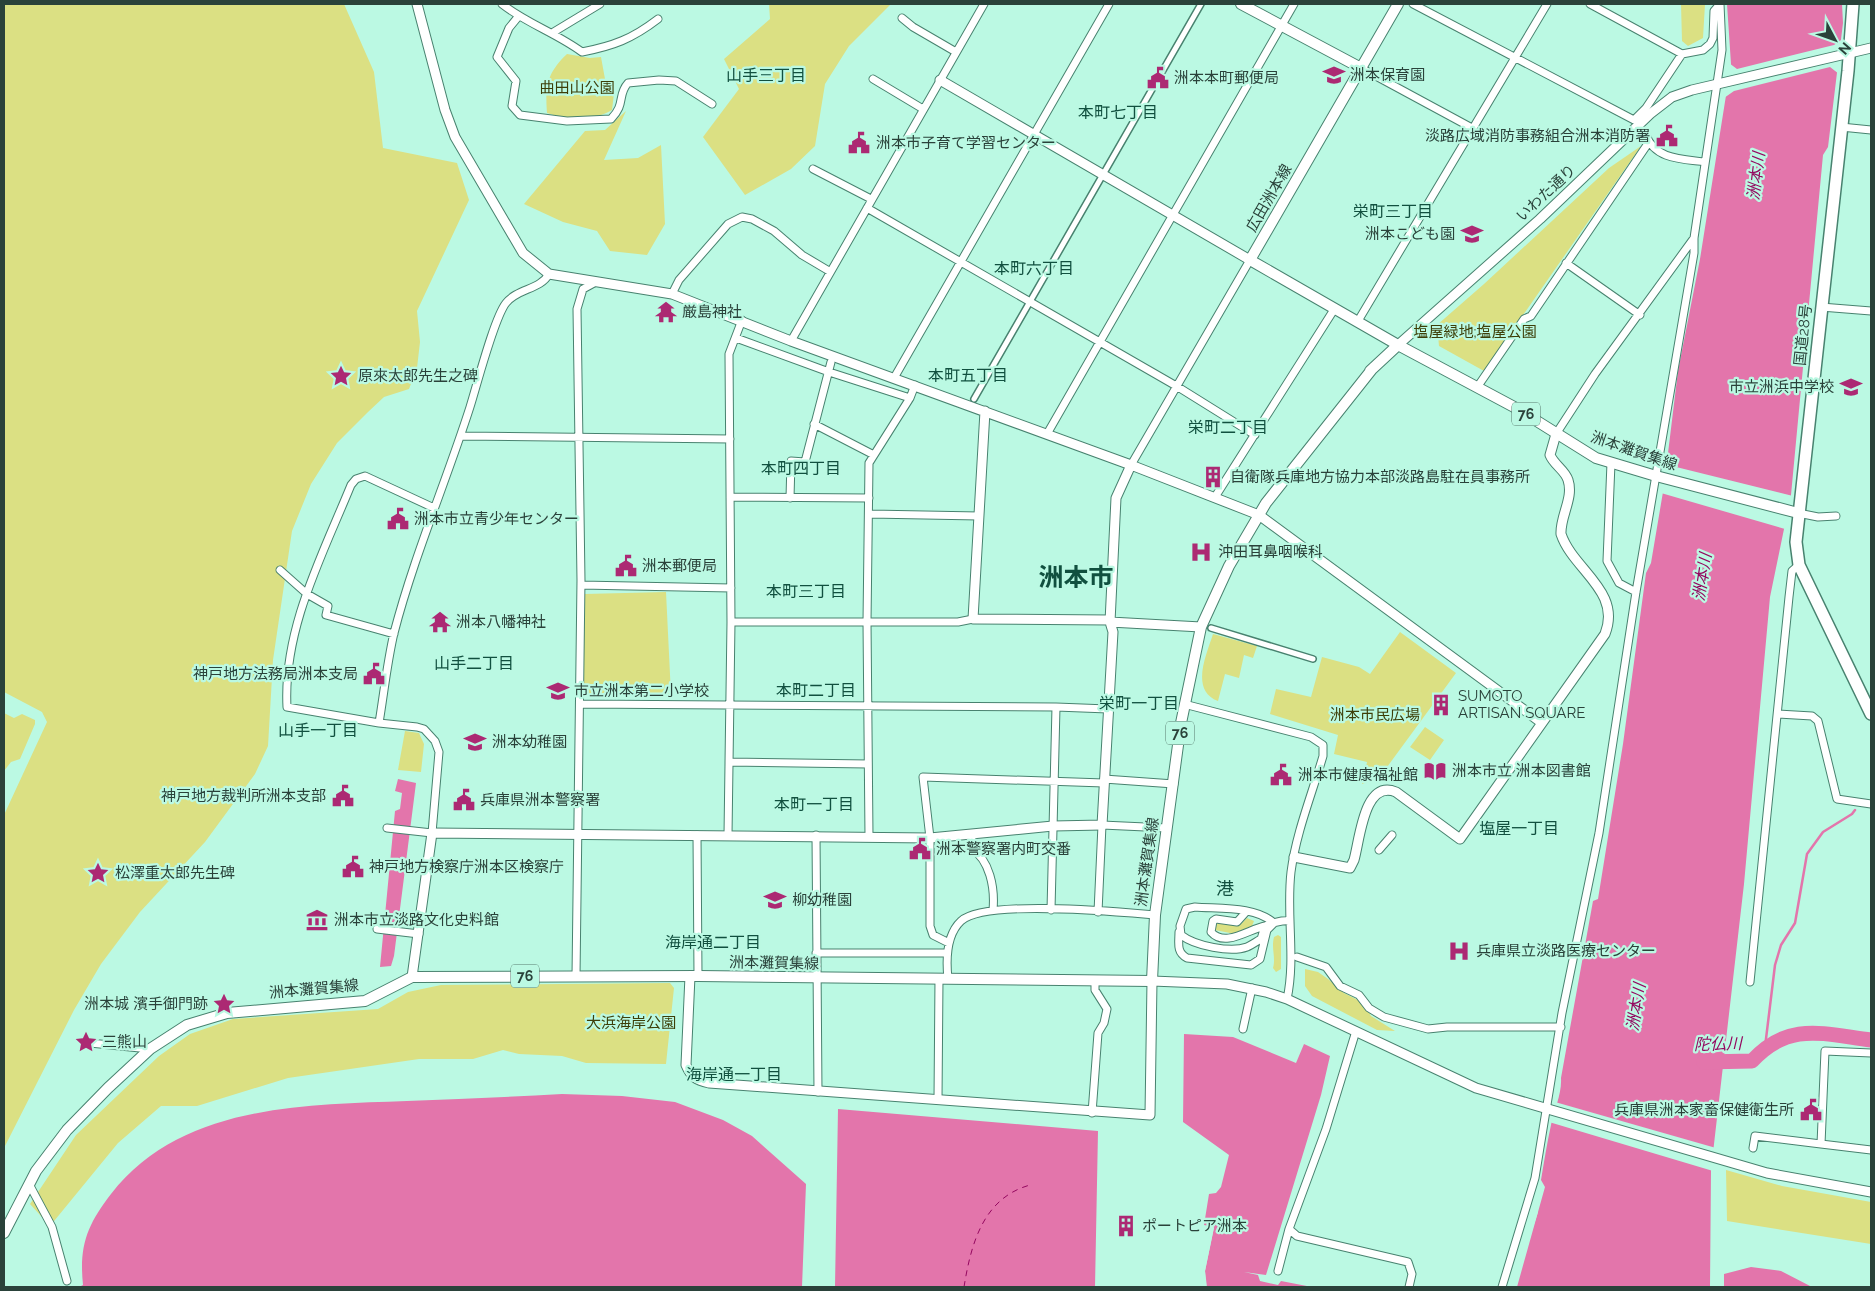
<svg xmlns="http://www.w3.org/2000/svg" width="1875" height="1291" font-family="Raleway,'Noto Sans JP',sans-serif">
<rect width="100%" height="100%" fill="#bbf9e3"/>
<!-- green -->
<path fill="#dbe083" d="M4,4h340l30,68 9,76 74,15 12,37 -52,111 3,31 -3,26 -8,21 -25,8 -16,15 -31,31 -26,41 -19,47 -19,129 -5,86 -13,28 -50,68 -65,70 -39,52 -27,46 -70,138v-333l43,-93 -5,-10 -38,-20z
M769,4h122l-42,42 -24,38 -10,62 -24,23 -46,26 -42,-58 36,-48 -15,-30 46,-40z
M1681,4h24l-2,34 -15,8 -6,-5z
M567,54l23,4 11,-1 4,22 10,6 -3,25c-18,11 -45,10 -65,3 -2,-27 0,-40 20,-59z
M626,111l-22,49 34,-2 23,-13 4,79 -18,31 -37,-4 -13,-20 -34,-9 -39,-18 61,-73 20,-1z
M1641,146l-157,225 -45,-25 -2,-21 47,-41 125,-116z
M666,592l5,103 -91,-1 4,-100z
M1400,632l56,41 -77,105 -17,6 5,-22 -33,-8 4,-19 -68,-21 6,-25 35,8 11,-40 37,10 11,7z
M1213,634l44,12 -4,12 -9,-3 -5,23 -14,-4 -7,27c-28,-11 -12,-45 -5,-67z
M4,713l10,5 8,-4 13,6v4l-15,35 -9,3 -7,9z
M1425,727l19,13 -14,20 -20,-13z
M405,731l14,2 5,11 -3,28 -23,-2z
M1247,918l7,3 -2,5 -17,8 -20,-4 2,-7 22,3z
M1278,935l3,2v32l-5,3 -3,-4c3,-11 -2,-19 1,-31z
M1305,969l13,3 10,7 16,14 20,10 7,13 24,15 -18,-1 -65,-34 -7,-10z
M670,983l4,5 -8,76 -80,-1 -24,-7 -43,-2 -16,-4 -30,9h-54l-131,19 -91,28h-36l-43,37 -68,83 -20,-22 46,-69 83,-79 31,-22 43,-15 145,-10 30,-17 33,-7z
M1726,1170l56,16 89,16v42l-144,-23z"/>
<!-- water -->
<path fill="#e375ab" d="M1727,4h115l1,19 -15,124 -5,8 -32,340 -21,102 -26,287 -33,286 -1,117h-193l28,-100 -4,-7c3,-18 6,-37 10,-55 3,-15 11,-31 10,-47l32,-177 5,-2 25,-155 23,-171 5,-10 13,-77 14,-115 22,-112 31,-195z
M398,779l18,4 -22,173 -3,10 -11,1 15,-156 5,-2 2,-16 -7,-2z
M1184,1034l49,3 63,26 8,-19 26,12 -9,39 -55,180 -22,-3 14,3 2,6 18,4 3,-4 31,6h-105l-2,-16 9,-44 -10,-2 5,-31 7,-1 5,-6 8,-32 -46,-33z
M562,1094l60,2 53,6 48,18 29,16 54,48 -4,103h-723l4,-2c-4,-39 4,-60 28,-91 70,-90 192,-89 296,-93 52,-2 104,-4 155,-7z
M838,1109l260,22 -3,156h-260z
M1751,1267l30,4 31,16h-88v-13z"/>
<!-- pier -->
<path fill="#bbf9e3" d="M1844,38l-5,36 -9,-7 -96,24 -10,7 5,-35 8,6 97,-24z
M1664,464l129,32 -8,33 -124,-36z
M1555,1102l161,46 -3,23 -164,-49z
M1542,1184l2,2 -6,20v6l-24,75 23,-75 -1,-7z
M1204,1226l10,2 -9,43 1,16 -3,-16 8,-42 -8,-2z"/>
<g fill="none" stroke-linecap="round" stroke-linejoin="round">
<!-- stream -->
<path stroke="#e375ab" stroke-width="2.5" d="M1765,1047l10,-82 6,-20 14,-22 12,-69 16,-22 29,-18 3,-4"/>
<!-- river -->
<path stroke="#e375ab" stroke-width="15" d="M1704,1062l48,-1c37,-40 71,-27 119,-21"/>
<!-- ferry -->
<path stroke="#94075f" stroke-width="1" stroke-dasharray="6 5" stroke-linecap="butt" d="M964,1287c7,-43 19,-89 66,-102"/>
<!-- pedestrian casing -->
<g stroke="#48826f" stroke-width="8">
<path id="pedestrian" d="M974,399l227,-395
M1211,628l102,31"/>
</g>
<!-- minor casing -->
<g stroke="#48826f" stroke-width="9">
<path id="minor" d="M502,4c24,19 54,29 80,48 31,-6 50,-13 76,-33
M1413,4l221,116 12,-12 36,-54
M1590,4l92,50 21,-4 7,-6 3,-6 1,-27 6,-7
M518,17l-9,11 -12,29 19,24 -4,25 8,9 47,6 44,-2c15,-15 6,-24 17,-36l31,-3 17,1 36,23
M902,18l11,9 43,25
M552,33l48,-29
M1361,68l111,60
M873,79l50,30
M1841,127l30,3
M1646,135c9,25 37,24 59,27
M813,169l58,30
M867,208l311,179 77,48
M1566,263l74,52
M672,294l7,-14 49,-56 14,-7 10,2 22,12 28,24 27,16
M1821,307l50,4
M1358,321l189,-317
M736,338l93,34 81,26
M791,341l193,-337
M894,378l215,-374
M1478,386l46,-67 7,-3 118,-174
M814,424l58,30
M1047,434l247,-430
M1556,434l39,-60 99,-136
M461,436l269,3
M1611,463l-4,98 12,22 17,9
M1131,465l119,-205
M730,497l139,1
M1215,497l120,-189
M790,498l1,-37 14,1 26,-100
M1798,513l20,4 18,-1
M870,514l109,2
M280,570l27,24 21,12 -2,9 68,19
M581,585l150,3
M731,622h227l15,-3
M580,704l476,3 52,2
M1184,704l127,33 12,8v11c-11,38 -27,77 -32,116 -5,42 5,86 -4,127
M1778,714l34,2 6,5 19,78 34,5
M379,723c5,-30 8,-60 15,-90 20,-77 52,-151 76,-226 7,-22 24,-89 36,-104 12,-15 34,-13 43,-29
M729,762l139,2
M1104,779l70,5
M387,828l45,5 7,-81 -4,-11 -11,-12 -7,-2 -38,-4 -92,-16c-4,-78 35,-151 64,-222l5,-6 9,-3 69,32
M697,835l1,141
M728,835l3,-213 -2,-268 13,-34
M816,835l2,257
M972,835l-1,13c19,12 24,40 22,62
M869,836l-2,-214 2,-159 41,-65 5,-13
M1379,850l13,-15
M1051,910l5,-203
M1098,912l4,-87 65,3
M1246,912l-9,10 -21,-3 -3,2 -2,11c14,16 38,-3 54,-6
M377,929l42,5
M1179,932c0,11 -3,20 8,26l64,7 9,-6 7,-29 7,-7c-19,-17 -54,-14 -79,-16l-9,2 -6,17 1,9c14,11 50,18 66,12 5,-2 10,-6 14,-8l4,-13c8,-3 15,-6 24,-5
M949,943l-16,-8 -3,-9v-88l-7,-61 181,6
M816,953h131
M1297,957l29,10 14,19 19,9 10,13 15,9 44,12 19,-2h114
M576,976l5,-396 -4,-271 6,-20 11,-6
M948,979c-2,-19 -2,-44 13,-58 24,-22 159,-9 194,-6
M1750,982l39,-385 3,-26 7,-6
M1243,1029l9,-41
M1356,1031l-30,98 -37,100 8,7 111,26 4,12 -3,13
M90,1043l60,6
M1871,1053l-46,-2 -4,93 50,6
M938,1100l1,-121
M1092,1113l6,-80 6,-10 3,-14 -12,-19v-10
M1753,1148l2,-12 66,8
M29,1184l23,43 15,54
M1278,1271l11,-42
M1502,1287l33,-109 27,-165 37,-180 37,-241 58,-339v-15l28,-188 -2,-46"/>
</g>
<!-- tertiary casing -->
<g stroke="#48826f" stroke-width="11">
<path id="tertiary" d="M417,4l28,106 10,27 68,116 26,21 123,20 119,47 340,124
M940,80l310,180
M1398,345l142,-126 110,-105 22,-17 20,-7 179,-42
M985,411l-12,208 137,1
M1110,622l91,5
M1294,857l56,11 4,-8c6,-21 10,-81 42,-68l64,47 145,-205c17,-43 -32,-64 -44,-100 -1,-18 13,-36 7,-54 -3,-10 -14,-15 -18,-25l6,-21
M690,976l-4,89c5,12 10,15 23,18l441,32 2,-134 75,3 39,8 21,7 189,89 291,85 104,19
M412,977l20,-144 498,5 123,-12 49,-1 11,-193 -3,-10 6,-124 15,-33 128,50 283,208"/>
</g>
<!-- secondary casing -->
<g stroke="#48826f" stroke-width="12">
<path id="secondary" d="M1241,4l120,64
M1398,345l-148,-85 148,-256"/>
</g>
<!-- primary casing -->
<g stroke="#48826f" stroke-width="12">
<path id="primary" d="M1370,371l28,-26 118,63 80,50 60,18 142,37
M4,1233l32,-62 31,-41 41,-42 42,-39 37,-24 40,-12 138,-12 47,-24 286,-1 454,5 3,-66 26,-192 20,-96 28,-61 37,-63 107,-135"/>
</g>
<!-- trunk casing -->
<g stroke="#48826f" stroke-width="14">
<path id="trunk" d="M1853,4l-5,67 -52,471 3,23 72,149"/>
</g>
<!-- pedestrian -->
<use href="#pedestrian" stroke="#fff" stroke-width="5"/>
<!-- minor -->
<use href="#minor" stroke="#fff" stroke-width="7"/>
<!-- tertiary -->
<use href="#tertiary" stroke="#fff" stroke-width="9"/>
<!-- secondary -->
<use href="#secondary" stroke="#fff" stroke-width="10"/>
<!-- primary -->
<use href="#primary" stroke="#fff" stroke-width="10"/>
<!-- trunk -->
<use href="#trunk" stroke="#fff" stroke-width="11"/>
</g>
<!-- icons -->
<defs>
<g id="school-bare" transform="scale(1.725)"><path d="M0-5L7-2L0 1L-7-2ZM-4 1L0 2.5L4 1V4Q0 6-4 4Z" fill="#ac2973" stroke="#bbf9e3" stroke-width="2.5" paint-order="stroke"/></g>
<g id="civic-bare" transform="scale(1.725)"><path d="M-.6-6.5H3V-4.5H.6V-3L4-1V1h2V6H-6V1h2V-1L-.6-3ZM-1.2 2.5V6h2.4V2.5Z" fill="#ac2973" stroke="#bbf9e3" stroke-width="2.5" paint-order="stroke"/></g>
<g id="temple-bare" transform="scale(1.725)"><path d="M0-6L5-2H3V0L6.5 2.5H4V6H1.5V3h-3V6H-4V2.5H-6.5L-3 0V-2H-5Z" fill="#ac2973" stroke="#bbf9e3" stroke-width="2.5" paint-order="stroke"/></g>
<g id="sight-bare" transform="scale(1.725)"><path d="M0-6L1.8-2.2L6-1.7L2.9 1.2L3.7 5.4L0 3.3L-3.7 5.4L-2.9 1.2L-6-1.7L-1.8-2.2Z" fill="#ac2973" stroke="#bbf9e3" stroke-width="2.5" paint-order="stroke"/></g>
<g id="building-bare" transform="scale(1.725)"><path d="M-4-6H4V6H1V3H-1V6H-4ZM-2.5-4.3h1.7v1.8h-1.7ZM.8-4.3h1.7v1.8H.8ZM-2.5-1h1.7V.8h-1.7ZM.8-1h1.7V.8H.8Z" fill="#ac2973" stroke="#bbf9e3" stroke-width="2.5" paint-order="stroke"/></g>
<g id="hospital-bare" transform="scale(1.725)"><path d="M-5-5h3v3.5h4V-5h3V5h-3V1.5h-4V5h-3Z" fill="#ac2973" stroke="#bbf9e3" stroke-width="2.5" paint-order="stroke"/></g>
<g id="library-bare" transform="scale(1.725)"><path d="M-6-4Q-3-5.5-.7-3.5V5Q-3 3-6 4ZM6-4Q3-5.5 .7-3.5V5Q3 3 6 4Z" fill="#ac2973" stroke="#bbf9e3" stroke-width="2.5" paint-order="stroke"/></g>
<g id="museum-bare" transform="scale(1.725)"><path d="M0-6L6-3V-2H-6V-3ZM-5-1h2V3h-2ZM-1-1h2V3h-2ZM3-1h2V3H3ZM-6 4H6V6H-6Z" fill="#ac2973" stroke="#bbf9e3" stroke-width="2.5" paint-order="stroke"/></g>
</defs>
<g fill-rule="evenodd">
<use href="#school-bare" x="1334" y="75"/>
<use href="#civic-bare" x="1158" y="78"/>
<use href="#civic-bare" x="1667" y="136"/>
<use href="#civic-bare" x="859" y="143"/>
<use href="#school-bare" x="1472" y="234"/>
<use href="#temple-bare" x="666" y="312"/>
<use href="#sight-bare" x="341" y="376"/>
<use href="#school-bare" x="1851" y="387"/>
<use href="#building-bare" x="1213" y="477"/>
<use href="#civic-bare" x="398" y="519"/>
<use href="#hospital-bare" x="1201" y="552"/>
<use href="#civic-bare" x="626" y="566"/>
<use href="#temple-bare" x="440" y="622"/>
<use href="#civic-bare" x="374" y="674"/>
<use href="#school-bare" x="558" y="691"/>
<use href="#building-bare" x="1441" y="705"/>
<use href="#school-bare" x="475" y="742"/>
<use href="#library-bare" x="1435" y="771"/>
<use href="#civic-bare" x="1281" y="775"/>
<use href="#civic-bare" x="343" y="796"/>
<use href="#civic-bare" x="464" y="800"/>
<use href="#civic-bare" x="920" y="849"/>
<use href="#civic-bare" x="353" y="867"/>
<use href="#sight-bare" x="98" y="873"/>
<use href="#school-bare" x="775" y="900"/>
<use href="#museum-bare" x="317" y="920"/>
<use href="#hospital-bare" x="1459" y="951"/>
<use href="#sight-bare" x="224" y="1004"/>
<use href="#sight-bare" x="86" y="1042"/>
<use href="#civic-bare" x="1811" y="1110"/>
<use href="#building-bare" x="1126" y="1226"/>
</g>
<g text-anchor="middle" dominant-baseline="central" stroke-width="4.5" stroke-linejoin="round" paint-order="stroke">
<!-- shield labels -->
<g fill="#bbf9e3" stroke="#56796d" stroke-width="1">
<rect x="1512" y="402.5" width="28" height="23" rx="4"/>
<rect x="1166" y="721.5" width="28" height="23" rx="4"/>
<rect x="511" y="964.5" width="28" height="23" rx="4"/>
</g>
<g font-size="14" font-weight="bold" fill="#2a423a">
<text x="1526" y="414">76</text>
<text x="1180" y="733">76</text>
<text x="525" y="976">76</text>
</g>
<!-- poi labels -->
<g font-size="15" fill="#2a423a" stroke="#bbf9e3" text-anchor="start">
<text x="1350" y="75">洲本保育園</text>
<text x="1174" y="78">洲本本町郵便局</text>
<text x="1650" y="136" text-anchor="end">淡路広域消防事務組合洲本消防署</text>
<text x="876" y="143">洲本市子育て学習センター</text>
<text x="1455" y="234" text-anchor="end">洲本こども園</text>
<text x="682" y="312">厳島神社</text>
<text x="358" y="376">原來太郎先生之碑</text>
<text x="1834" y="387" text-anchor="end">市立洲浜中学校</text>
<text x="1230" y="477">自衛隊兵庫地方協力本部淡路島駐在員事務所</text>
<text x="414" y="519">洲本市立青少年センター</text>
<text x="1218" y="552">沖田耳鼻咽喉科</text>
<text x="642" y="566">洲本郵便局</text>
<text x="456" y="622">洲本八幡神社</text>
<text x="358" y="674" text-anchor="end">神戸地方法務局洲本支局</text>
<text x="574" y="691">市立洲本第二小学校</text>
<text x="1458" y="696">SUMOTO<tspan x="1458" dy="17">ARTISAN SQUARE</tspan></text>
<text x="492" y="742">洲本幼稚園</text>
<text x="1452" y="771">洲本市立 洲本図書館</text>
<text x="1298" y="775">洲本市健康福祉館</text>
<text x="326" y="796" text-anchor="end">神戸地方裁判所洲本支部</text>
<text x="480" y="800">兵庫県洲本警察署</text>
<text x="936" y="849">洲本警察署内町交番</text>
<text x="369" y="867">神戸地方検察庁洲本区検察庁</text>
<text x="115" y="873">松澤重太郎先生碑</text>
<text x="792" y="900">柳幼稚園</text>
<text x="334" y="920">洲本市立淡路文化史料館</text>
<text x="1476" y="951">兵庫県立淡路医療センター</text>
<text x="208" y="1004" text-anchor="end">洲本城 濱手御門跡</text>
<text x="102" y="1042">三熊山</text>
<text x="1794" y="1110" text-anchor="end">兵庫県洲本家畜保健衛生所</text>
<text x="1142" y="1226">ポートピア洲本</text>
</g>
<!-- park labels -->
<g font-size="15" fill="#3d3e08" stroke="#bbf9e3">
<text x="577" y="88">曲田山公園</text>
<text x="1475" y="332">塩屋緑地;塩屋公園</text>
<text x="1375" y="715">洲本市民広場</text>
<text x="631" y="1023">大浜海岸公園</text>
</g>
<!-- street labels -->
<g font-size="15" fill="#2a423a" stroke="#bbf9e3">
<text transform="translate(1546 193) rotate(-43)">いわた通り</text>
<text transform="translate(1269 198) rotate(-60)">広田洲本線</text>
<text transform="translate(1803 335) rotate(-84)">国道28号</text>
<text transform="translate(1634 451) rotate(19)">洲本灘賀集線</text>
<text transform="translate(1147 862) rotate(-82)">洲本灘賀集線</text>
<text transform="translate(774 963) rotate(1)">洲本灘賀集線</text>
<text transform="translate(314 989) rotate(-5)">洲本灘賀集線</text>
</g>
<!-- neighbourhood labels -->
<g font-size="16" fill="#11503f" stroke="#bbf9e3">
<text x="766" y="75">山手三丁目</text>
<text x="1118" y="112">本町七丁目</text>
<text x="1393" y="211">栄町三丁目</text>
<text x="1034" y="268">本町六丁目</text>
<text x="968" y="375">本町五丁目</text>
<text x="1228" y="427">栄町二丁目</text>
<text x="801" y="468">本町四丁目</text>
<text x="806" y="591">本町三丁目</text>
<text x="474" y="663">山手二丁目</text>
<text x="816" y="690">本町二丁目</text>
<text x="1139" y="703">栄町一丁目</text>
<text x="318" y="730">山手一丁目</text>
<text x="814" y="804">本町一丁目</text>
<text x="1519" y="828">塩屋一丁目</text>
<text x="713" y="942">海岸通二丁目</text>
<text x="734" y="1074">海岸通一丁目</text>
</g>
<!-- water labels -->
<g font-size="16" font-style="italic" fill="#94075f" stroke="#bbf9e3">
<text transform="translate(1756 176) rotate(-83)">洲本川</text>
<text transform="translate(1702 577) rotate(-81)">洲本川</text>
<text transform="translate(1636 1007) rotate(-81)">洲本川</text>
<text transform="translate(1718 1044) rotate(-1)">陀仏川</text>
</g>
<!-- quarter labels -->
<g font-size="18" fill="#11503f" stroke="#bbf9e3">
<text x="1225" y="888">港</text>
</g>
<!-- town labels -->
<g font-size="25" font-weight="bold" fill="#11503f" stroke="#bbf9e3">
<text x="1076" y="577">洲本市</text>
</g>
</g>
<!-- border -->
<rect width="1875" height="1291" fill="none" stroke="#2a423a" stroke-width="10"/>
<!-- north arrow -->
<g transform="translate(1835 40) rotate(131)" stroke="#bbf9e3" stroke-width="4" paint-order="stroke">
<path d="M0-4L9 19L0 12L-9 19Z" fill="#2a423a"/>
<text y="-8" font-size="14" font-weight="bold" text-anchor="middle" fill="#2a423a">N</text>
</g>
</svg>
